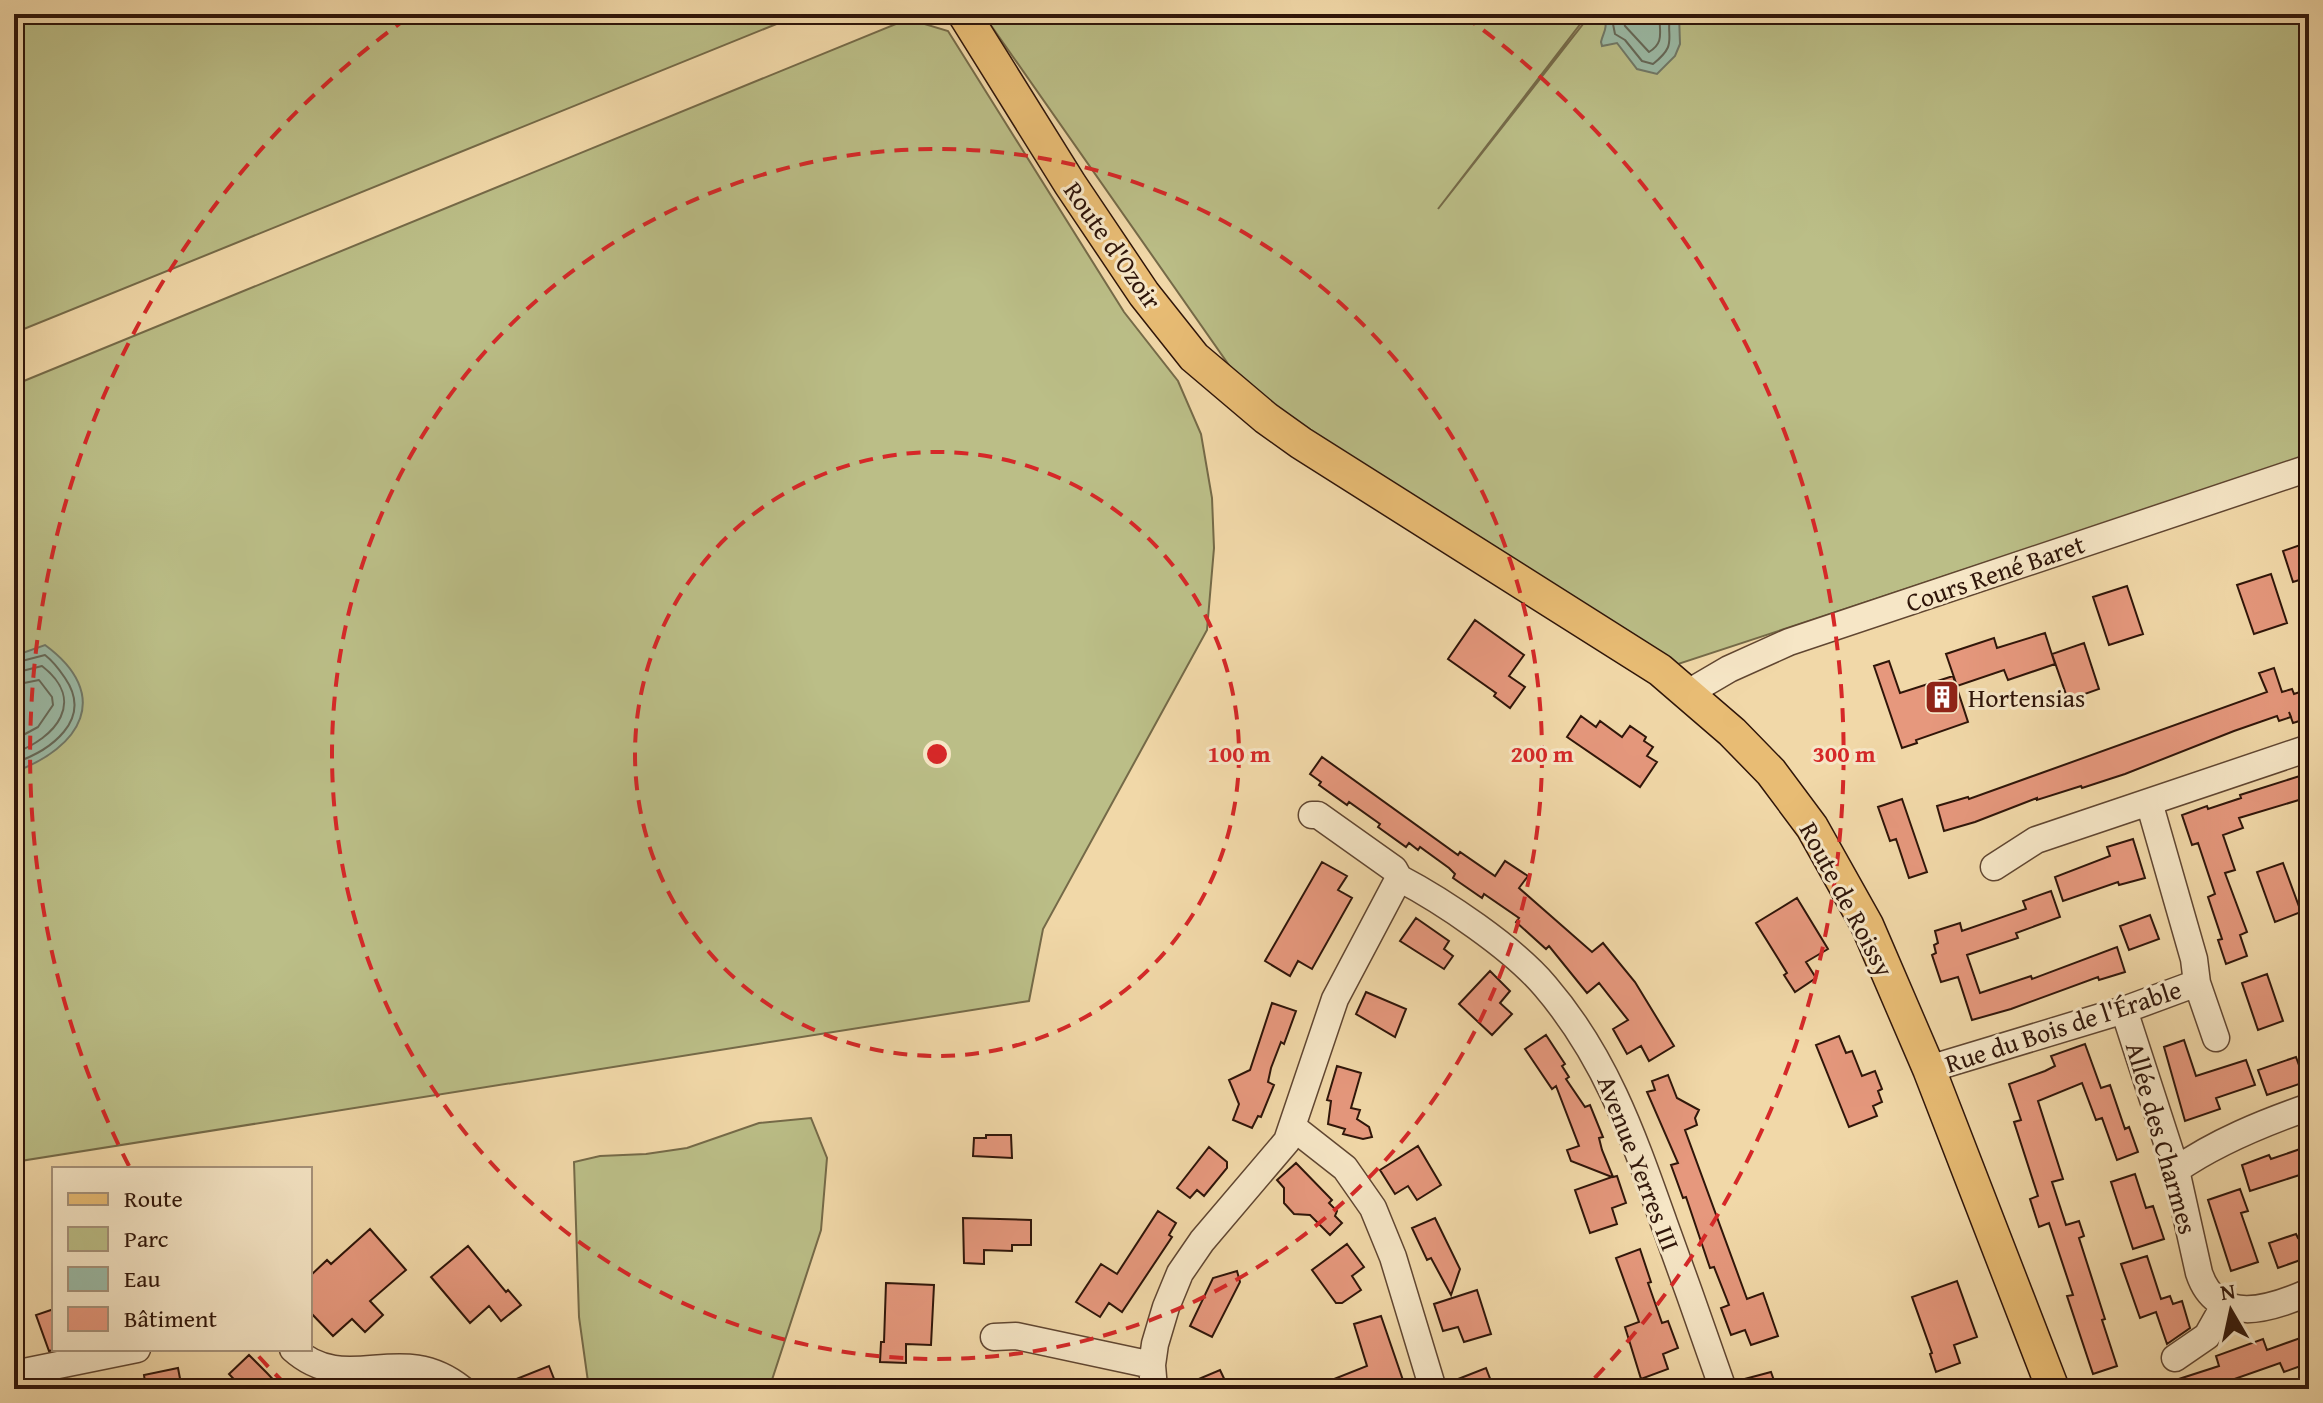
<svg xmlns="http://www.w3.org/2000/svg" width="2323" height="1403" font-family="'Gentium Book Plus',serif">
<rect width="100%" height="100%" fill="#f1d8a8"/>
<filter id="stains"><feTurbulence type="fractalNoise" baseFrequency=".0025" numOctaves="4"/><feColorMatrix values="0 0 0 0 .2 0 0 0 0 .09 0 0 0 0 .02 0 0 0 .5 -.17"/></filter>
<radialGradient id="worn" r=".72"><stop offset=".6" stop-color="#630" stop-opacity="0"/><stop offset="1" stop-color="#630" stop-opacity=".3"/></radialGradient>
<!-- green -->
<path fill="#bbbe87" stroke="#756a48" stroke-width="2" d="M14,14h787l-787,319z
M983,14h605l-150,195 153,-195h718v442l-649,214 -394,-252z
M908,19l40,12 176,281 54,69 23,53 11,64 2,50 -7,82 -164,299 -14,72 -1015,161v-777z
M811,1118l16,40 -6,72 -52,159h-180l-10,-72 -5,-155 26,-6 46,-2 41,-6 72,-25z"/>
<!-- water -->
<path fill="#9bbaa6" stroke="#707867" stroke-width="2" d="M1598,14h81l1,30 -5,12 -18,18 -20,-5 -20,-26 -15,3 -1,-4c2,-10 8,-14 2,-26z
M45,645c68,50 36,103 -31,127v-116z"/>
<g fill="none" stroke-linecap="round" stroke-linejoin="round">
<!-- shore -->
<path stroke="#656858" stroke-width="2" d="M1611,14l4,20 10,6 17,21 11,3c25,-20 13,-24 17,-50
M1622,14l3,12 24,26c17,-10 9,-22 11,-38
M14,663l31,-8c9,7 14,14 20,23 29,42 -15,73 -51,85
M14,673l28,-7c45,35 14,72 -28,87
M14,685l25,-5 13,17 1,8 -15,22 -24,13"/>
</g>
<!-- building -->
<path fill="#e6987d" stroke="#2f1509" stroke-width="2" d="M2309,542v35l-16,5 -10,-31z
M2271,574l16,49 -33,11 -17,-49z
M2127,586l16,48 -34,11 -16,-48z
M1475,620l49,35 -15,21 16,11 -15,21 -16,-12 2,-3 -48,-34z
M2045,633l10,31 -47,16 -4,-10 -47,16 -11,-32 48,-16 3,10z
M2084,643l15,46 -31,11 -16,-46z
M1889,661l11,32 53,-17 15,46 -52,18 1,3 -15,5 -28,-82z
M2274,668l8,24 10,-3 2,5 15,-5v29l-16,5 -4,-11 2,5 -12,4 -2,-5 -43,15 -109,43 -43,14 -1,-2 -44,14v-2l-62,24 -31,9 -7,-25 31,-9 1,2 298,-107 -8,-19z
M1581,716l15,11 4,-6 22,16 8,-11 16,11 -2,4 9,6 -6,9 10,6 -17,25 -73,-50z
M1322,757l136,98 2,-3 35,24 10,-15 23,15 -9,12 73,64 11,-9 32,39 39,64 -25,15 -8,-15 -14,8 -14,-25 15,-9 -29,-37 -12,10 -38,-47 -3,3 -30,-27 3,-4 -35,-24 -2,4 -29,-20 2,-4 -6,-6 -29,-21 -2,3 -9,-7 -3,4 -28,-20 2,-3 -31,-22 -2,3 -28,-20 2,-3 -11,-8z
M2309,773v24l-70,21 4,10 -20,7 12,35 -10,3 22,59 -7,3 7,21 -21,8 -8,-24 4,-1 -14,-42 7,-3 -17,-51 -6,2 -10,-30 25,-9 1,3 33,-11 -1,-3z
M1902,799l25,73 -18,6 -13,-39 -6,2 -12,-34z
M2133,839l12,39 -26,7 -1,-3 -55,19 -8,-24 55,-21 -3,-9z
M1322,862l25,14 -9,14 14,8 -40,71 -14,-8 -8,15 -25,-15z
M2283,863l18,49 -26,10 -18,-50z
M2051,891l9,26 -44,16 2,5 -51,17 13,38 51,-17 1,3 85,-32 8,25 -26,8 -1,-3 -87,32 -39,11 -14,-43 -17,5 -9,-27 4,-2 -2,-8 4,-2 -3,-12 25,-8 2,8 64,-22 -3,-8z
M1797,898l31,51 -22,13 10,16 -21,14 -11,-17 3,-2 -31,-50z
M2150,915l9,24 -30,11 -9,-24z
M1416,918l33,23 -5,8 9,7 -9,13 -44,-28z
M1490,971l20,20 -10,12 12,11 -20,21 -33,-31z
M2267,974l16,47 -25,9 -16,-47z
M1366,992l40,17 -11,28 -39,-23z
M1272,1003l24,8 -12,33 -3,-2 -10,26 -3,14 6,3 -13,32 -3,-1 -6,12 -19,-8 6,-16 -10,-24 21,-10z
M1546,1035l19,29 -3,2 7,11 -3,2 19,28 5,-2 13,32 -4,1 3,12 11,27 4,-1 9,27 -14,5 5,16 -27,9 -15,-43 37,-13 -41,-16 -4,-11 12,-4 -23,-60 -4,3 -27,-40z
M1839,1036l7,17 6,-2 10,25 13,-5 7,18 -4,2 4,11 -9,4 4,10 -28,11 -33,-82z
M2184,1040l12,36 50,-16 9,25 -39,13 4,11 -35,12 -21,-74z
M2085,1044l16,44 9,-3 15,44 4,-2 9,25 -21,8 -15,-42 -6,2 -14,-37 -44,18 25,78 -11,3 14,43 13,-4 5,15 -5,2 26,81 -3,1 15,46 -24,8 -26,-78 6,-1 -24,-72 -10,4 -9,-28 8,-3 -24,-74 7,-2 -12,-36 36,-13 10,-5 -4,-10z
M2296,1057l9,25 -38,13 -9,-25z
M1337,1066l24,7 -10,35 9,2 -3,9 12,8 3,10 -9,2 -20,-5 2,-5 -17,-5 3,-23 -4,-1z
M1668,1075l9,23 22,12 -4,8 2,7 -12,5 62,169 16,-6 15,43 -27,9 -6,-15 -14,5 -10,-27 8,-3 -15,-38 -4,1 -24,-71 -3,1 -12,-33 7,-2 -31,-71 8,-2 -3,-9z
M986,1135h25l1,23 -39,-2 1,-18h12z
M1418,1146l23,39 -24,15 -9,-14 -13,8 -15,-24z
M2309,1146v26l-59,19 -8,-26 27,-10 2,4z
M1209,1147l18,15v6l-23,28 -7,-6 -7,8 -13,-10z
M1296,1163l36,37 -3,3 8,8 -2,5 7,7 -12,12 -20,-20 -16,-1 -10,-11v-15l-7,-8z
M2135,1174l11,34 7,-2 11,33 -31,10 -22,-67z
M2240,1189l8,22 -7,2 17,49 -27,9 -23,-71z
M1158,1211l18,12 -7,12 3,2 -50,75 -13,-9 -9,14 -24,-15 25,-38 16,10z
M963,1218l68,2v25h-19v6l-28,-1v14l-20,-1z
M1435,1218l25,51 -9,26 -20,-37 -4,2 -15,-32z
M370,1229l36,41 -36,31 13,14 -18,17 -13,-13 -19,17 -23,-24v-36l17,-16 4,4z
M2296,1234l2,4 11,-4v23l-31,11 -9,-25z
M1347,1244l17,23 -12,9 9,14 -19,13h-6l-24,-33z
M468,1246l38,46 2,-2 13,15 -20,16 -12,-15 -19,17 -39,-46z
M1640,1249l11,33 -3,1 14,40 6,-2 10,27 -15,6 5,15 -27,10 -16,-52 14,-5 -23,-64z
M2147,1256l14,43 9,-3 3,8 9,-3 8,27 -23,16 -11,-32 -16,6 -19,-54z
M1237,1271l3,11 -28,55 -22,-11 23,-48z
M1957,1281l20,56 -23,8 6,18 -24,9 -6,-18 2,-1 -20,-56z
M886,1283l48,2 -3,60 -25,-1v19l-26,-1 1,-20h3z
M1477,1290l14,44 -27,8 -6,-15 -15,4 -9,-27z
M54,1309v41l-5,1 -13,-36z
M1381,1316l25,73h-97l58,-23 -13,-42z
M2303,1337l6,18v8l-25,9 -4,-9 -74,26h-49v-3l62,-20 -3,-10 47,-17 4,11z
M249,1355l18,18 15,16h-39l-14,-15z
M549,1366l9,23h-64v-1z
M178,1368l4,21h-36l-2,-14z
M1486,1368l8,21h-45l-1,-6z
M1220,1370l9,19h-54z
M1771,1372l6,17h-38l-2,-8z"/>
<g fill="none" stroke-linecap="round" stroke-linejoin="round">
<!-- minor casing -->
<g stroke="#604631" stroke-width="29">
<path id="minor" d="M1688,693l41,-24 60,-27 520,-174
M2149,802l45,157 3,24 19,55
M1312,815h6l76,54 5,9
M1994,867l42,-27 273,-92
M2124,1010l52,160 23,103c18,54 72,36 110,19
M1929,1069l195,-59 73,-27
M1294,1128l51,40 28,40 20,49 40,132
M2176,1170c40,-28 87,-47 133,-63
M994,1337l22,-1 136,29
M293,1349c55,49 107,-10 169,40
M2175,1358l32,-22 17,-30
M14,1374l123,-25
M1154,1389l-2,-24 3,-21 11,-37 14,-34 22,-32 85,-100 48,-142 64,-121c44,23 114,70 146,108 61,71 88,150 119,237 20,55 40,111 59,166"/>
</g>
<!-- major casing -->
<g stroke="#2f1509" stroke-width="35">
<path id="major" d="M964,14l106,170 74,110 50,63 72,61 35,25 359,227 72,62 39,40 41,55 55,98 62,144 124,320"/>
</g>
<!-- minor -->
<use href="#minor" stroke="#f6e6c6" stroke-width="26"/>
<!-- major -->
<use href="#major" stroke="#e8bc74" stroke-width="32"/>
</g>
<!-- distance rings -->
<g fill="none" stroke="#d62828" stroke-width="4" stroke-dasharray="14 10">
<circle cx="937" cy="754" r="302"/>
<circle cx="937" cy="754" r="605"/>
<path d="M285 1384A907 907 0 0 1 252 1349M129 1166A907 907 0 0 1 410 16M1464 16A907 907 0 0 1 1589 1384"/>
</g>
<!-- icons -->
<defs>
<g id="building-square" transform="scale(1.8)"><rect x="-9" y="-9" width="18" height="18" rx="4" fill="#8f2418" stroke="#f6e6c6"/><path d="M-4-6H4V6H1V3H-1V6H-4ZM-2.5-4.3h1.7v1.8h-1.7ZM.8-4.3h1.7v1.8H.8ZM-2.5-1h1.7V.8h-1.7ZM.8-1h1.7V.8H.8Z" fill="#fff"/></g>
</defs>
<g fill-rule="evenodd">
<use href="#building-square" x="1942" y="697"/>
</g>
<g text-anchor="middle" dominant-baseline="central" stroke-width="6" stroke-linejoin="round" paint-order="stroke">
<!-- street labels -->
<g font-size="26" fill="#2f1509" stroke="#f6e6c6">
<text transform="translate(1113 245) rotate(55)">Route d'Ozoir</text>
<text transform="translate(1995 573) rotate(-19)">Cours René Baret</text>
<text transform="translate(1847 899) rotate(62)">Route de Roissy</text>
<text transform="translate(2063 1026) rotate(-18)">Rue du Bois de l'Érable</text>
<text transform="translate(2162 1138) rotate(74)">Allée des Charmes</text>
<text transform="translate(1639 1163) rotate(69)">Avenue Yerres III</text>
</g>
<!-- poi labels -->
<g font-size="26" fill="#2f1509" stroke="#f6e6c6" text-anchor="start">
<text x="1968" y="697">Hortensias</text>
</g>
</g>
<circle cx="937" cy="754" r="12" fill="#d62828" stroke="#f6e6c6" stroke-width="4"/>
<g font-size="24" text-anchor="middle" font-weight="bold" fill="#d62828" stroke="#f6e6c6" stroke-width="6" stroke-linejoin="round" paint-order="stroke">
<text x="1239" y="762">100 m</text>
<text x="1542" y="762">200 m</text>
<text x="1844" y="762">300 m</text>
</g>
<!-- margin -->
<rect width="2323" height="1403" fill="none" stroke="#f1d8a8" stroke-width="48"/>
<rect x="16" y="16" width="2291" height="1371" fill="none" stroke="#2f1509" stroke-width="4"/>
<rect x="24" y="24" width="2275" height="1355" fill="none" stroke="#2f1509" stroke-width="2"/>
<!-- legend -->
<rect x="52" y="1167" width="260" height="184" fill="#f6e6c6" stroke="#a6927a" stroke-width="2"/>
<rect x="68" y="1193" width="40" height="12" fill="#e8bc74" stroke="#a6927a" stroke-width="2"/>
<text x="124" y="1207" font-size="24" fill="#2f1509">Route</text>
<rect x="68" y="1227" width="40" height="24" fill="#bbbe87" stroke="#a6927a" stroke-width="2"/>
<text x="124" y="1247" font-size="24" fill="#2f1509">Parc</text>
<rect x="68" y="1267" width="40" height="24" fill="#9bbaa6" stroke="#a6927a" stroke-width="2"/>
<text x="124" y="1287" font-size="24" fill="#2f1509">Eau</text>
<rect x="68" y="1307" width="40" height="24" fill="#e6987d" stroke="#a6927a" stroke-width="2"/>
<text x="124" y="1327" font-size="24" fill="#2f1509">Bâtiment</text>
<!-- north arrow -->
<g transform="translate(2231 1311) rotate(351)" stroke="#f6e6c6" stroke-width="6" paint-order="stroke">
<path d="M0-6L14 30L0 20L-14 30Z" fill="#2f1509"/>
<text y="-12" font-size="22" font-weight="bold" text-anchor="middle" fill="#2f1509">N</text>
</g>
<rect width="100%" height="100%" filter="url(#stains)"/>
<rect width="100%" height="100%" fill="url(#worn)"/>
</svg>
